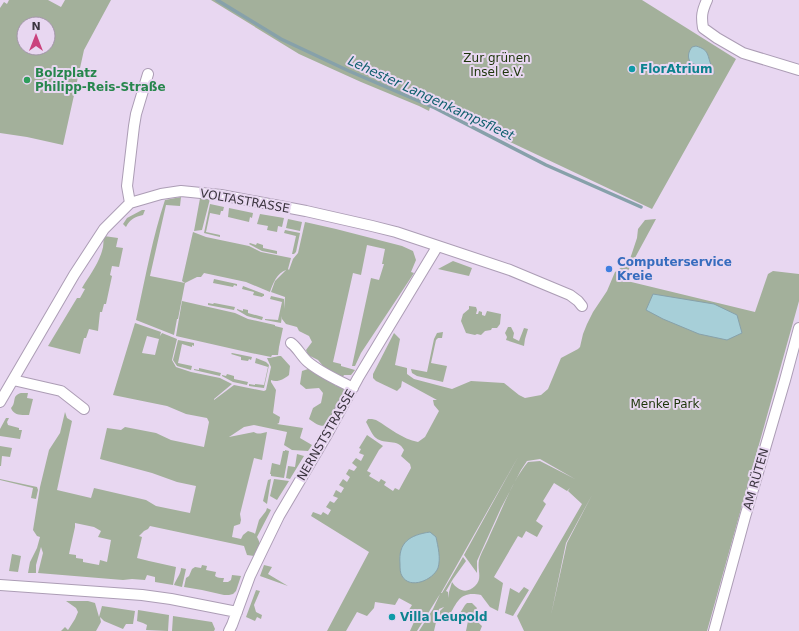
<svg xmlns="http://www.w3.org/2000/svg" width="799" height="631" font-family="'DejaVu Sans',sans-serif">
<rect width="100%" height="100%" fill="#e8d7f1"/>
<!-- green -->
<path fill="#a3b09b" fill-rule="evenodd" d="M9,0h39l13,7 4,-7h46l-27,50 -21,95 -36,-8 -27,-4v-125l4,-6 3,2zM24,24h24v24h-24z
M211,0h431l94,59 -84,150 -144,-68 -76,-41 -3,11 -10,-5 -58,-24 -62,-28z
M201,193l10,2 -9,35 -8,1z
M181,197l-1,9 -14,-1 -16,71 35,7 -7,36h-1l-3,16 -38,-15c9,-40 16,-81 29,-120z
M210,204l14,3 -1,4h-2l-1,4 -10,-2 -4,19 14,3v2l-16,-4z
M229,208l24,5 -1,5 -2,-1 -1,5 -21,-5z
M142,210h3l-2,5c-8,2 -13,4 -17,12l-3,-3 4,-6z
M260,214l24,4 -2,9 -4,-1 -1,6 -10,-2 1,-4 -11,-2z
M288,219l14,3 -2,9 -14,-3z
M656,219l-33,61 132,32 13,-38 5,-3 26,3v27l-92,330h-158l1,-7 -1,7h-25l-7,-15 65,-112 -14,-13 2,-3 -3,3 -13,-8 -11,18 3,3 -10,17 7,5 -6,11 -11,-6 -4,7 -4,-2 -24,41 9,6 -5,28 -8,-4 -9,-12c-21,-4 -23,6 -32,21l-9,-1v-4l4,-4 -5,2 -5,22h-15l14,-22 7,-15 -23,37h-7l4,-9 -8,-4 2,-4 -1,-1 5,-8 -13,-7 -4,7 -20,-3 -1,6 -7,8 -10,-4 -11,19h-19l42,-79 -58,-36 2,-4 8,3 2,-3 5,3 3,-5 -5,-3 4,-6 4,2 4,-5 -5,-2 3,-6 5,3 3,-5 -5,-3 4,-6 4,3 3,-5 -4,-3 3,-5 5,2 3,-4 -5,-4 4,-5 5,3 3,-6 -5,-2 2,-4 -2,-1 8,-13 16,11 -4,4 -12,21 4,2 -2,3 10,6 2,-3 5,3 -2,3 9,6 2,-3 4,2 12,-22 -1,-4 -9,-8 3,-6c-6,-12 -19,-5 -28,-12 -4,-3 -7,-11 -10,-16l2,-3h4l4,1c14,8 26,19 42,22l7,-5 14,-26 -5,-6 -1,-5h4l-35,-19 -1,6 -4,4 -21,-10 -3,-3v-4l21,-41 6,6 -5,26 12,3v6l7,5 38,10 19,-8 33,2 15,12 6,3 16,-3 7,-6 13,-31 17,-9 2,-2 3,-13 4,-10 6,-12 14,-21 8,-19 14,-10 8,-24 1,-9 7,-9zM518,457l-54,98 13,18v-12l24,-53 20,-38 6,-9 13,-2 35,20 -35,-18 -12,1c-16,19 -27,50 -38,73 -3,8 -9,18 -11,25 -2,10 4,19 -4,26 -8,8 -17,5 -23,-4l-3,10 -1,6v-6l-2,-1 7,-12 13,-18 -3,-4 -21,36h-1zM592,495l-25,48 -16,72 15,-72z
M305,222l31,7 66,17 11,5 3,9 -5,12 3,1 -53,80 -6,13h-3l19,-88 8,2 5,-16h-2l3,-15 -18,-4 -6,30 -8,-2 -20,89 8,2v2l14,4 -4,5h-7l-3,5 -17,-13 -6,-7 -10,-5 -2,-5 6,-8 -3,-6 -10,-5 -2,-4 -11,-3 -4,-5v-3l-1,7 -16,-3v-1l13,1 4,-18 -12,-3 1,-3 13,3v10l1,-12 -14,-5 4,-11 11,-11c-9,3 -13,13 -16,22l-24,-10 -42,-9 -3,4h-4l-12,6 -3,-2 11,-49 13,5 43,9 12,6 30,6 -3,11 1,1 4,-11 5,-6z
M285,230l15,3 -4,19 -2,2h-2l4,-18 -12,-3z
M104,236l14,2 -2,9 7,1 -4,19 -7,-1 -2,9 2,1 -6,28h-2l-2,8h-2l-2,19 -9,-2 -3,9h-2l-4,16 -32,-8 29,-48h3l5,-9 -3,-1c7,-12 16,-23 20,-37 2,-5 1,-10 2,-15z
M250,243l6,2 1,-2 6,2v3l14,3v3l-15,-3 -13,-7z
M453,261l19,7 -3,8 -31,-7z
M214,279l23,5v2l-3,-1 -1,2 -20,-4z
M243,286l21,8v2h-1l-1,1 -9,-2 1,-3 -12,-3z
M182,301l53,12 13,6 27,6v1l8,2 -4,19 -1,8h-6l-1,2 -20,-4 -75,-17z
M208,303l5,1 1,-1 21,4 -1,3 -26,-5z
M469,306l7,1 1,3 -1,4h2l1,-3 3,1v3l3,1 2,-5 14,3 -1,10 -3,4h-5l-1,2 -6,1 -4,4 -4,-1 -2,1 -9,-2 -5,-12 2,-7 6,-5z
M237,309l6,2v-2l5,1v3l15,4 -1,3 -15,-4 -10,-6z
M135,323l26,9 -1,4 2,-3 15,6 -5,21 4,7 15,5 29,6 12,6 -18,15v1l20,-15 30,6 2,-1 5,-23 -4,-9c6,0 9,-2 14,-2l9,10 -1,9c-5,4 -12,8 -18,5v2l5,8 -3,23 7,4 -1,6 -2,1 26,4 -3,10 12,7 -4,6 -16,-1 -8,-5 3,-13 -33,-7 -10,2 -15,10 25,-5c4,3 8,1 13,0l-5,28 -8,-2 -14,56 1,6 -1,4 -6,2 -2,11 9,2 2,-4 5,-4 6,2 1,1 4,-14 7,-9 1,-3 4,2 -14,27c5,9 3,11 -3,19l-7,-1 -3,-9 -94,-20 -2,3 -4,2 -5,5 3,1 -5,21 12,3 27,6 -3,18 -18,-3v-5l-8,-2 -2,5 -13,-1 -9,1 -85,-7 5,-20 -2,-6 -5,18v8h-8l2,-11 7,-14 3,-11 -3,-1 -4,-6 7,-43 9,-37 11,-17 5,-21 2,6 5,3 -15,69 34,8 3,-10 52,12 10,6 34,7 6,-27 -19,-4 -25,-9 -52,-14 7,-31 14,2 4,-3 31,6 15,7 33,7 5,-25 -2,-4 -21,-4 -19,-8 -54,-11zM147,336l12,3 -4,16 -13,-2zM75,523l19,4 7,4 -3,6 13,3 -4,22 -7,-2 -1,5 -16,-3v-3l-7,-1v-3l-7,-1 6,-27z
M508,327h3l3,6 -1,5 6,3 5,-13 4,1 -3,10 -1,7 -18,-6 1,-3 -2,-4z
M443,332l-1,6h-4l-2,2 -5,23 16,3 -4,16 -26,-6 -5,-3 -1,-4 16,3 7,-33 3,-6z
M178,340l16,3v3l-2,-1v2l-10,-3 -4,19 14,3 -1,4 -14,-4 -4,-6z
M232,353l20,4 -1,3 -2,-1 -1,2 -7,-1v-3l-10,-3z
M256,358l10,4 3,3 -5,23 -15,-2v-2l6,1v-1l9,1 4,-18 -13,-4z
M314,367l16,13 6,6h5l5,8 -10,16 -3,1v10c-10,8 -14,5 -24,-2l4,-11 8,-5 2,-10 -4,-5 -13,1 -6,-5 2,-13z
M199,368l22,5 -1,3 -26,-6v-1l5,1z
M227,374l7,2v3l14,3 -1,3 -14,-3 -11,-6v-1l4,1z
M21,393h7l-1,5 6,1 -4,16c-7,0 -15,1 -18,-7 6,-6 0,-12 10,-15z
M6,418h3l-2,4 1,3 11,3v2h3l-2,9 -20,-3v-7z
M0,446l12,2 -2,9 -8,-1 -1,10h-1z
M285,450l4,1 -5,27 -13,-2v-2h-1l2,-11 8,2 3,-14h2z
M297,454l7,2 -14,23 -4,-1 2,-12 7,1z
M0,479l37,8 1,3 -2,9 -5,-1 2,-10 -33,-8z
M274,479l15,2 -12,19 -7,-4z
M268,480l3,-1 -4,25 -4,-3z
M12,554l9,2 -3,16 -9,-1z
M202,565l5,1 -1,4 10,2 -1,4c3,2 5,2 9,2l-1,4h5l3,-2 1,-5 9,1 -5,15 -3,3 -4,1h-5l-22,-5 -18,-3 2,-9 3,-2 3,-7 3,-2 6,1z
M264,565l8,2 -4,7 20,12 -28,-10z
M181,568l5,1 -4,18 -8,-2c2,-6 7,-11 7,-17z
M524,587l5,3 -16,26 -8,-3 5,-25 9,5z
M256,590l4,1 -6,14 2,7 6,3 -1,4 -4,-2 -2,4 -9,-4z
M66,601h22l7,2 4,14 3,-11 33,5 -2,13h-7l-3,5 -19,-8 -4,-4 1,5 -5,9h-35l4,-4 3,3 7,-11 3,-7 -2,-4z
M467,603h5l5,5c-5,7 -2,12 5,18l-2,5h-14l2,-10 -11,-3 8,-13z
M138,610l31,5 -1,16 -22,-1 1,-5 -4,-2 -6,-2z
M173,616l39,6 3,7 -1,2h-42z"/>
<!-- water -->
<path fill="#a7cfd8" stroke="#87a1aa" d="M696,46c13,4 11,8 15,19 1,4 3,5 3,9 -8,-3 -15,-9 -23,-11 -4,-5 -3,-11 1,-16z
M653,294l61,10 23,11 5,18 -15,7 -28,-6 -36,-15 -17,-9z
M430,532l6,5c2,10 5,21 2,31 -5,12 -28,22 -36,8 -2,-3 -2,-8 -2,-12 -2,-22 10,-29 30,-32z"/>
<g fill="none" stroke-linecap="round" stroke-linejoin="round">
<!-- stream -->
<path stroke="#87a1aa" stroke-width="3.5" d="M217,0l64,39 68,32 86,37 111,57 95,42"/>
<!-- street casing -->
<g stroke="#ac9db5" stroke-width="12">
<path id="street" d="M707,0c-5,11 -6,16 -4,28l14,10 26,15 56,17
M130,203l-3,-17 7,-60 2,-12 12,-40
M291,343c7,5 10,13 17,19 13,11 30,18 45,26
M13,380l48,11 23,18
M0,402l74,-127 30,-46 26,-26 31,-9 20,-3 40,4 85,16 66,15 24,6 114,38 60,25 8,6 4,5
M0,585l142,10 29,4 66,13
M229,631l3,-6 18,-49 12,-25 17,-35 46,-78 33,-60 79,-131
M714,631l31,-114 40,-137 14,-52"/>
</g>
<!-- street -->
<use href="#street" stroke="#fff" stroke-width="10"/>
</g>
<!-- markers -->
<g fill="#0f9aa8" stroke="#e8d7f1" stroke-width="1.5">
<circle cx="632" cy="69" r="4"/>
<circle cx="392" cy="617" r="4"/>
</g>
<circle fill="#2e9e5b" stroke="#e8d7f1" stroke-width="1.5" cx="27" cy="80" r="4"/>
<circle fill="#3f7fe0" stroke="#e8d7f1" stroke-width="1.5" cx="609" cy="269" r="4"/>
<g text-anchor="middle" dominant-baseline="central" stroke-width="4" stroke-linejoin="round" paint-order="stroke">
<!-- park labels -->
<g font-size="12" fill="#1c3509" stroke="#e8d7f1">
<text x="497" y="58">Zur grünen<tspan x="497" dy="14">Insel e.V.</tspan></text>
<text x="665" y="404">Menke Park</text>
</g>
<!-- culture labels -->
<g font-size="12" font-weight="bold" fill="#0d838f" stroke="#e8d7f1" text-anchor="start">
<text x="640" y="69">FlorAtrium</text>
<text x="400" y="617">Villa Leupold</text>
</g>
<!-- leisure labels -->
<g font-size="12" font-weight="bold" fill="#27864d" stroke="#e8d7f1" text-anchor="start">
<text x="35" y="73">Bolzplatz<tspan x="35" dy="14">Philipp-Reis-Straße</tspan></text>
</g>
<!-- street labels -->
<g font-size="12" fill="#3b353f" stroke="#e8d7f1">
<text transform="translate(245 201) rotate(10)">VOLTASTRASSE</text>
<text transform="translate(326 435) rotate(-60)">NERNSTSTRASSE</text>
<text transform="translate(756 479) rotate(-74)">AM RÜTEN</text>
</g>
<!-- shop labels -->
<g font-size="12" font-weight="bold" fill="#366cbe" stroke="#e8d7f1" text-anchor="start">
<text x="617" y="262">Computerservice<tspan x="617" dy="14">Kreie</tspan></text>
</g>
<!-- water labels -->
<g font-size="13" font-style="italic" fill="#10606e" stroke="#e8d7f1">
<text transform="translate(431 98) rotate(25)">Lehester Langenkampsfleet</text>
</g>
</g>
<!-- north arrow -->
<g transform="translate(36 36)"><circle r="19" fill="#e8d7f1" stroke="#a396aa"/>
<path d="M0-3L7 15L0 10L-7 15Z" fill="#ca427d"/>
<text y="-6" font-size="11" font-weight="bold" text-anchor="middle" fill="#3b353f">N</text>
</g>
</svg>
